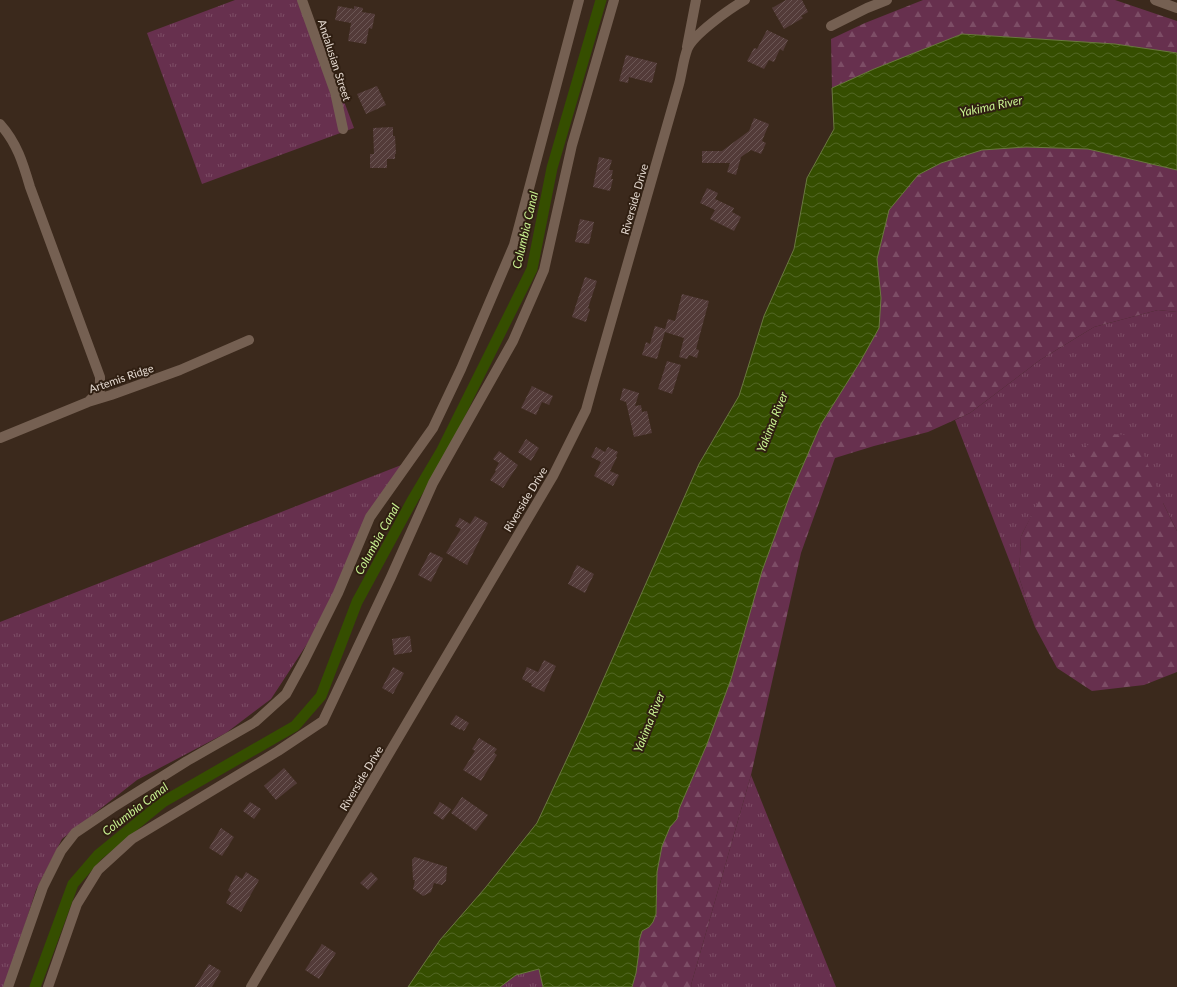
<svg xmlns="http://www.w3.org/2000/svg" width="1177" height="987" font-family="Lato,sans-serif">
<defs>
<pattern id="grass-tufts" width="24" height="20" patternUnits="userSpaceOnUse"><rect width="24" height="20" fill="#67304e"/><path d="M3 7l-1-3M5 7V3M7 7l1-3M15 17l-1-3M17 17v-4M19 17l1-3" fill="none" stroke="#7d4d66"/></pattern>
<pattern id="forest-firs" width="22" height="20" patternUnits="userSpaceOnUse"><rect width="22" height="20" fill="#67304e"/><path d="M5 1l3.5 6h-7zM16 11l3.5 6h-7z" fill="#7d4d66"/></pattern>
<pattern id="water-waves" width="16" height="10" patternUnits="userSpaceOnUse"><rect width="16" height="10" fill="#354e00"/><path d="M0 5q4-4 8 0t8 0" fill="none" stroke="#526724"/></pattern>
<pattern id="building-hatch" width="6" height="6" patternUnits="userSpaceOnUse"><rect width="6" height="6" fill="#533b39"/><path d="M-1 1l2-2M0 6l6-6M5 7l2-2" fill="none" stroke="#6c5755"/></pattern>
</defs>
<rect width="100%" height="100%" fill="#3b291c"/>
<!-- grass -->
<path fill="url(#grass-tufts)" d="M235,0h71l48,128 -152,56 -55,-151z
M1158,310l19,2v219l-14,-28 -131,12 -11,21 -2,41 16,50 -80,-207 15,-7 70,-53 54,-33z
M409,462l-26,38 -74,141 -38,58 -45,34 -89,47 -75,59 -26,51 -31,97h-5v-365z
M751,775l85,212h-144l-1,-2z
M540,969l3,18h-43l16,-12z"/>
<!-- forest -->
<path fill="url(#forest-firs)" d="M923,0h192l62,21v32l-62,-9 -153,-10 -88,35 -42,19 -1,-49 34,-16z
M1026,147l62,2 89,21v142l-19,-2 -64,17 -54,33 -70,53 -42,19 -54,14 -39,12 -34,95 -50,222 -60,210 1,2h-60l4,-14 3,-22v-10l3,-10 7,-4 7,-13 1,-42 5,-26 8,-19 7,-8 2,-10 28,-65 24,-65 31,-108 28,-76 31,-71 39,-62 21,-64 -4,-39 12,-49 29,-35 23,-12 41,-13z
M1112,434l13,1 15,10 23,58 14,28v141l-33,13 -52,6 -35,-23 -22,-41 -16,-50 2,-41 26,-52 30,-34z"/>
<!-- water -->
<path fill="url(#water-waves)" stroke="#6a783f" d="M962,34l153,10 62,9v117l-89,-21 -62,-2 -44,3 -41,13 -23,12 -29,35 -12,49 4,39 -2,30 -19,34 -39,62 -31,71 -28,76 -31,108 -24,65 -28,65 -2,10 -7,8 -8,19 -5,26 -1,42 -3,8 -4,5 -7,4 -3,10v10l-3,22 -4,14h-89l-4,-18 -23,6 -16,12h-92l32,-47 46,-53 51,-64 50,-107 112,-252 40,-68 25,-80 30,-67 13,-71 27,-49 -2,-41 42,-19z"/>
<g fill="none" stroke-linecap="round" stroke-linejoin="round">
<!-- canal -->
<path stroke="#354e00" stroke-width="11" d="M35,987l38,-103 25,-29 65,-53 132,-76 26,-30 36,-94 56,-103 29,-49 90,-181 20,-101 49,-168"/>
</g>
<!-- building -->
<path fill="url(#building-hatch)" d="M786,0h16l6,12 -7,4 2,2 -19,11 -12,-21z
M338,6l16,3v-3l9,2 -1,4 13,2 -3,15 -3,-1 -3,16 -18,-3 3,-18 -16,-3z
M767,30l21,10 -5,11 -3,-2 -6,13 -5,-2 -5,9 -17,-8 7,-13 3,1z
M626,55l31,8 -5,20 -23,-6 -1,6 -9,-2z
M377,86l9,19 -20,9 -9,-20z
M754,118l15,6 -7,17 4,2 -5,11 -10,-4 -10,7 -5,18 -9,-3 3,-9h-28v-12h20l27,-20z
M393,127v9h2l1,18h-1v5h-8v9h-17v-14h4l-1,-26z
M599,157l13,3 -3,10h4l-2,9h2l-3,12 -17,-4z
M707,188l11,5 -3,6 19,9 -2,4 9,5 -7,14 -24,-12 5,-9 -15,-7z
M580,219l14,3 -5,22 -14,-2z
M585,277l12,4 -9,27 2,1 -4,13 -14,-5z
M682,294l27,7 -13,48 3,1 -2,8 -8,-3 -2,4 -8,-2 5,-19 -19,-6 -8,27 -15,-4 4,-13 4,2 5,-18 10,3 3,-10 7,2z
M667,361l14,4 -9,29 -14,-5z
M532,386l21,10 -4,9 -7,-3 -6,13 -15,-7z
M623,388l16,5 -4,13 6,-1 1,7 5,-1 5,22 -18,4 -8,-35 -6,-2z
M526,439l13,9 -8,13 -13,-9z
M596,447l9,5 3,-5 10,5 -2,4 1,1 -7,14 9,4 -6,11 -19,-10 7,-14 -10,-5z
M499,451l19,14 -15,23 -13,-8 6,-9 -1,-1 4,-7 -6,-4z
M475,516l13,7 -21,42 -21,-12 15,-24 -6,-3 5,-8 10,6z
M430,552l13,6 -12,24 -13,-7z
M577,565l17,9 -9,19 -17,-9z
M410,636l2,16 -18,3 -2,-16z
M544,660l12,6 -12,26 -13,-6 1,-2 -10,-5 5,-12 11,5z
M393,667l11,6 -11,21 -11,-6z
M456,715l13,8 -5,8 -3,-2 -1,1 -10,-6z
M479,738l18,11 -3,4 3,2 -16,26 -18,-11 12,-19 -3,-2z
M284,768l13,15 -21,17 -12,-14z
M462,797l26,18 -12,16 -25,-18z
M250,802l11,7 -7,10 -11,-8z
M440,802l11,7 -8,11 -10,-7z
M221,828l13,9 -12,19 -13,-8z
M415,857l32,10 -1,14 -4,4 -8,-2 -3,9 -8,4 -10,-7 2,-9h-2l-1,-20z
M246,872l13,8 -18,32 -15,-9 5,-10 -3,-3 8,-15 6,4z
M371,872l7,7 -10,11 -8,-7z
M322,944l14,9 -17,26 -14,-9z
M209,964l12,7 -9,16h-17z"/>
<g fill="none" stroke-linecap="round" stroke-linejoin="round">
<!-- minor -->
<path stroke="#756052" stroke-width="10" d="M302,0l33,92 8,37
M1155,0l22,8
M831,26l36,-18 20,-8
M687,47l9,-47
M0,124c17,19 23,39 30,63l70,190v13l-12,12
M0,438l88,-36 23,-7 69,-25 69,-30
M8,987l35,-100 18,-36 14,-18 37,-25 75,-47 68,-39 31,-28 18,-33 34,-68 32,-76 63,-89 28,-59 53,-124 65,-245
M48,987l29,-83 21,-34 34,-31 146,-88 45,-30 68,-144 42,-94 80,-142 31,-71 28,-125 42,-145
M251,987l302,-511 33,-66 8,-29 85,-297c3,-11 4,-23 8,-34 5,-15 44,-42 58,-50"/>
</g>
<g text-anchor="middle" dominant-baseline="central" stroke-width="4" stroke-linejoin="round" paint-order="stroke">
<!-- street labels -->
<g font-size="11" fill="#e5dad1" stroke="#301f12">
<text transform="translate(335 60) rotate(72)">Andalusian Street</text>
<text transform="translate(634 199) rotate(-74)">Riverside Drive</text>
<text transform="translate(121 378) rotate(-19)">Artemis Ridge</text>
<text transform="translate(525 499) rotate(-59)">Riverside Drive</text>
<text transform="translate(361 778) rotate(-59)">Riverside Drive</text>
</g>
<!-- water labels -->
<g font-size="12" font-style="italic" fill="#c9f391" stroke="#301f12">
<text transform="translate(991 106) rotate(-12)">Yakima River</text>
<text transform="translate(525 230) rotate(-77)">Columbia Canal</text>
<text transform="translate(772 422) rotate(-68)">Yakima River</text>
<text transform="translate(377 539) rotate(-61)">Columbia Canal</text>
<text transform="translate(649 722) rotate(-68)">Yakima River</text>
<text transform="translate(135 809) rotate(-37)">Columbia Canal</text>
</g>
</g>
</svg>
